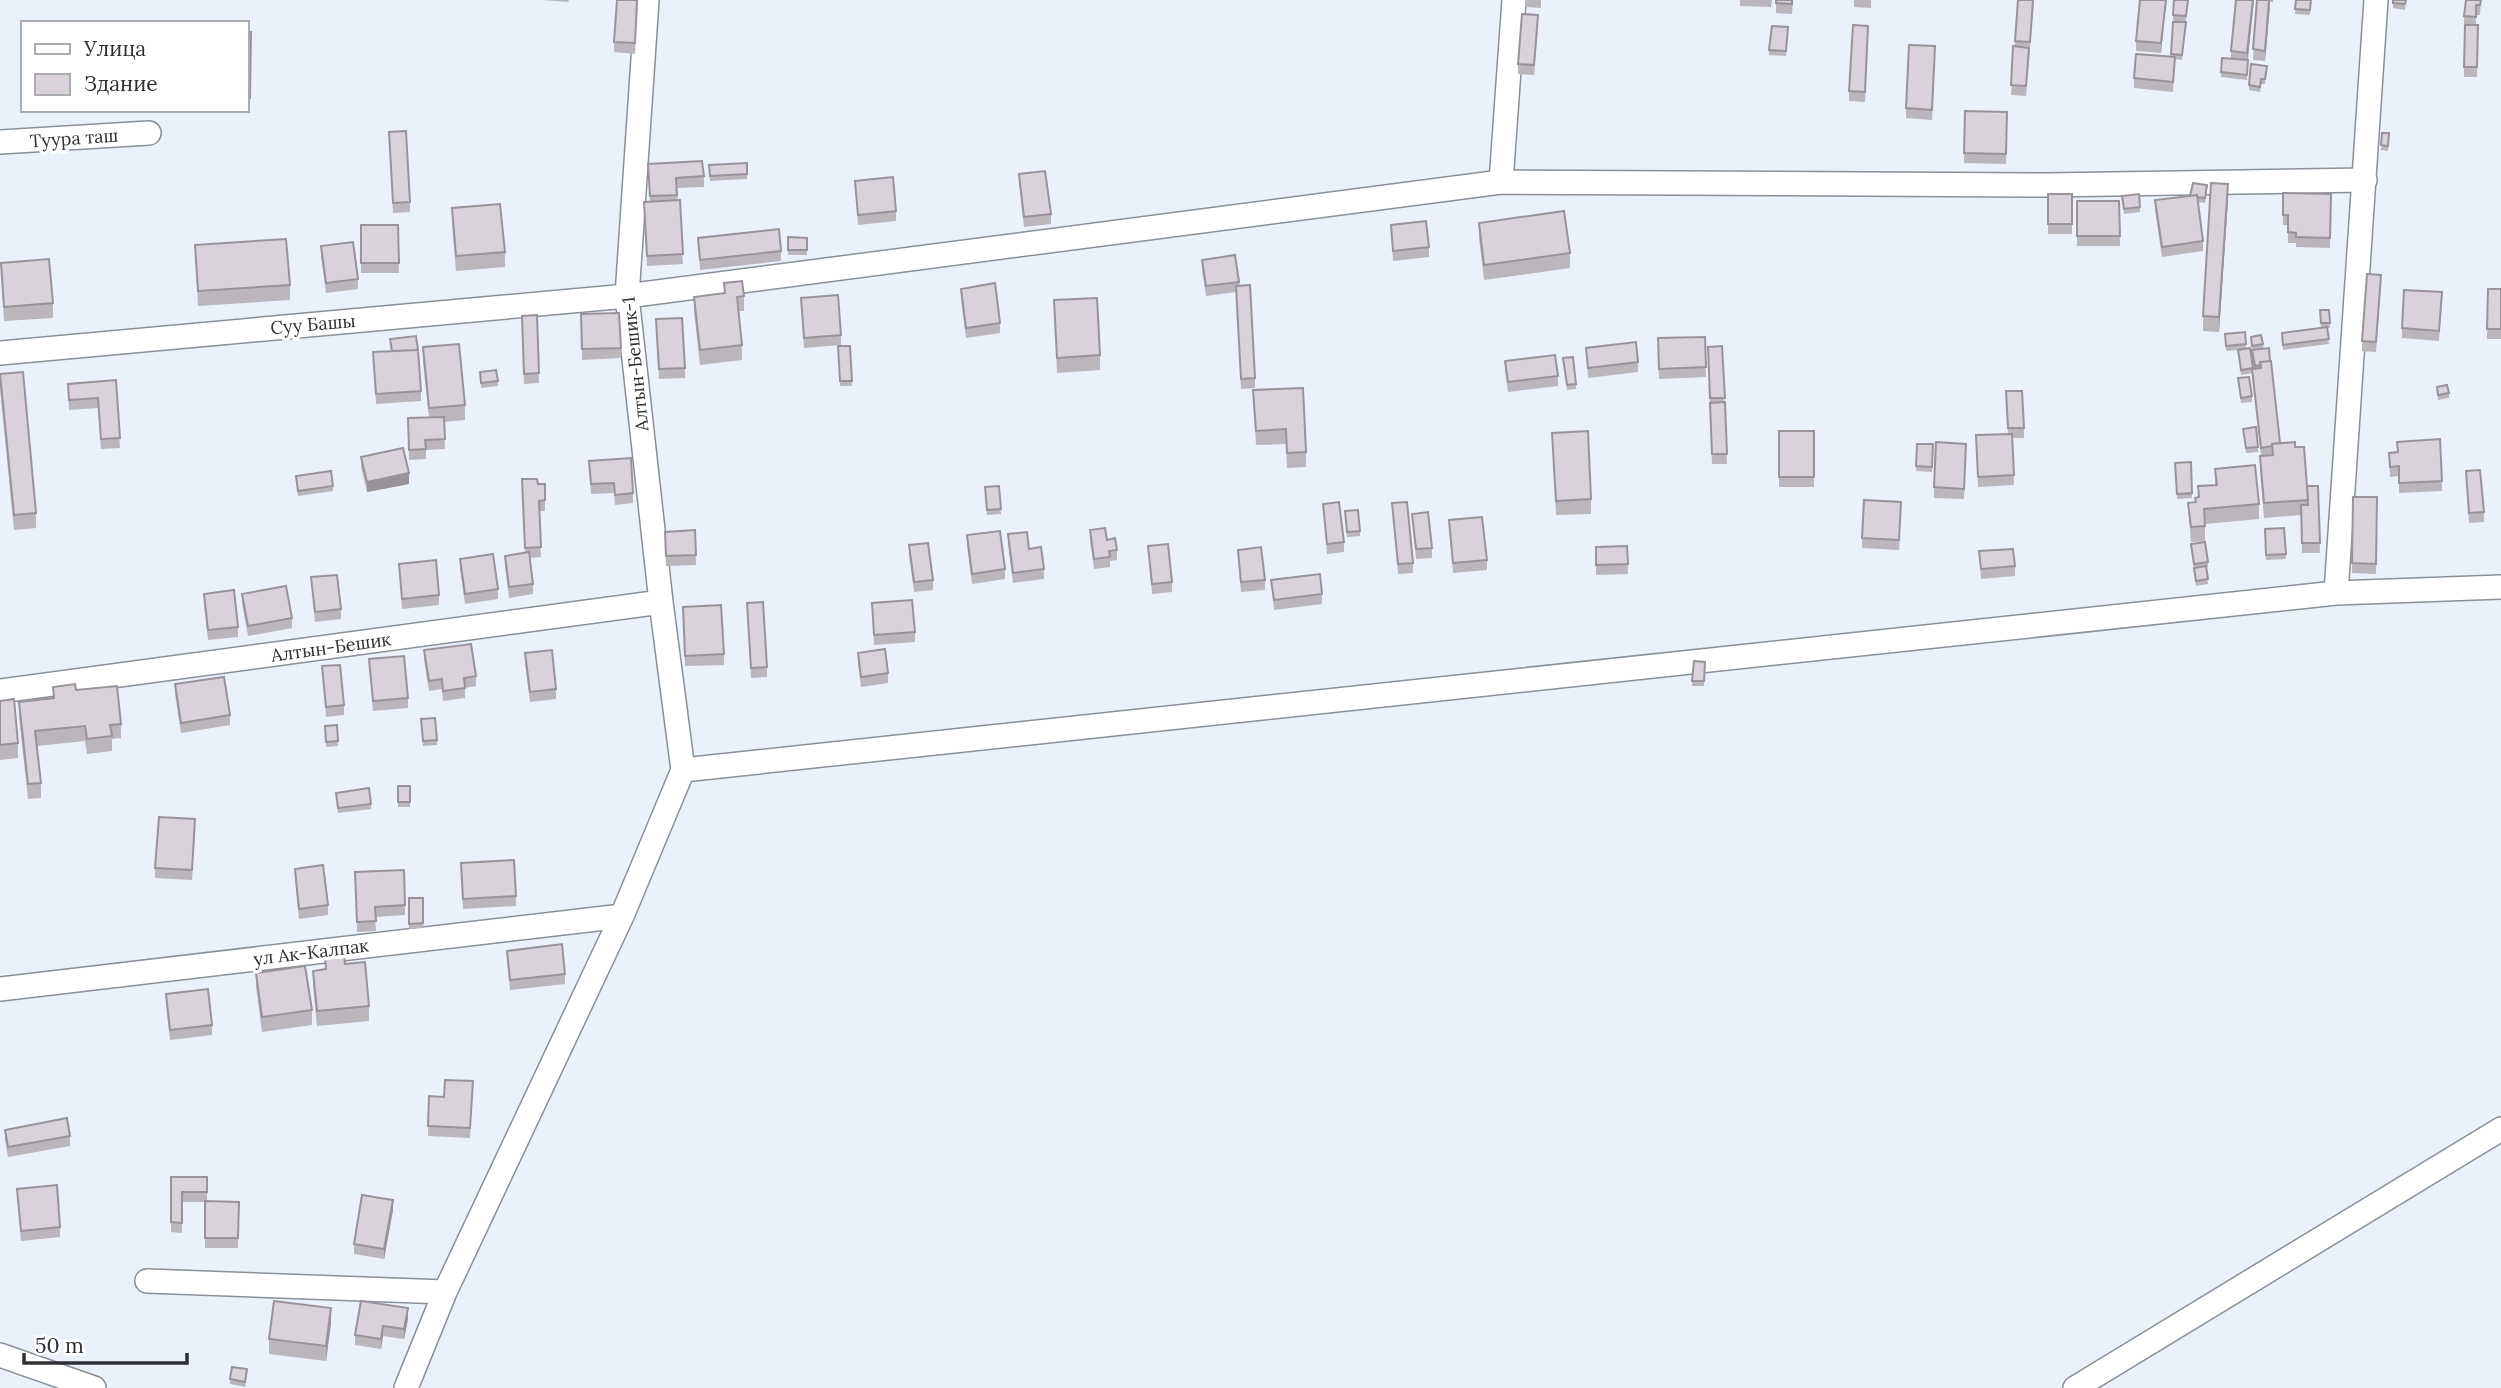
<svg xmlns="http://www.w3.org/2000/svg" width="2501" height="1388" font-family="Lora,serif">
<rect width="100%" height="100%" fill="#eaf1fb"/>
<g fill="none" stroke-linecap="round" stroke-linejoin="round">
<!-- street casing -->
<g stroke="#899098" stroke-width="26">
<path id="street" d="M647,0l-20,296 34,306 22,168
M0,142l149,-9
M1501,182l547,3 317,-5
M0,353l627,-57 874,-114 13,-182
M2336,593l40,-593
M0,691l661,-89
M0,989l622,-73
M147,1281l298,11
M0,1355l94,33
M406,1388l39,-96 177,-376 61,-146 1653,-177 165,-6
M2075,1388l426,-259"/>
</g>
<!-- street -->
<use href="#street" stroke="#fff" stroke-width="23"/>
</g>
<!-- wall -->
<path fill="#bbb5bc" d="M543,0h26l-1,2z
M638,0l-3,54 -21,-2v-10z
M1525,0h16v8l-16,-1z
M1740,0h32l-1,7 -31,-1z
M1776,0h17l-1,14 -16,-1z
M1854,0h17v8l-17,-1z
M2018,0h16l-8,96 -15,-1z
M2166,0l-5,53 -25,-2v-10z
M2174,0h14l-6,60 -7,-1 -2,33 -39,-4v-10l37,-21z
M2254,0l-6,60 -1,20 -26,-3 1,-19 9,1v-8z
M2257,0h16v2h-3l-5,59 -12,-1z
M2296,0h15l-1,15 -15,-1z
M2393,0h13l-1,10 -12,-2z
M2466,0h15l-1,15h-4v10h2l-1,52h-13v-61z
M1538,25l-4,50 -16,-1v-10z
M247,32h4l-1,76h-3z
M1788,33l-2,23 -17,-1v-5z
M1868,36l-3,66 -16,-1v-10z
M1935,56l-3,64 -26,-2v-10z
M2267,71l-2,13h-4l-1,8 -11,-2v-5z
M1965,111l42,1 -1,52 -42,-1z
M389,132l21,70v10l-17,1z
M2382,133h7l-1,18 -7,-1z
M648,164l56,12v11l-27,1 6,76 -36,2 -3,-64h6z
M709,165l38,9v5l-37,2z
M1019,174l32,40v10l-27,3 -5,-43z
M855,181l41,30v10l-38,4z
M2207,190l-2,13 -7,-1 5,39v10l-41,6 -7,-47v-10l35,-4z
M2283,193l48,1 -1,54 -34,-1v-4h-8v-18h-5z
M2048,194h24v40h-24z
M2122,196l18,11v5l-16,2z
M2228,199l-9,133 -16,-1v-15z
M2077,201h42l1,45h-43z
M452,208l53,44v15l-49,4 -4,-48z
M1479,223l91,30v15l-86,12 -5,-42z
M361,225h37l1,48h-38z
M1391,225l38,22v10l-36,4z
M788,237l19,1v17h-19z
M698,238l83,13v10l-81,9z
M195,245l95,40v15l-92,6z
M321,246l37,33v10l-32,4 -5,-37z
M1202,260l37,22 16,96v10l-14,1 -5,-97 -30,4 -4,-26z
M1,263l52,40v15l-49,3z
M724,283l20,13v15h-5l3,34v15l-42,5 -6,-53v-15l30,-4z
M2381,285l-5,67 -14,-1v-10z
M961,289l39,34v10l-34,5 -5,-39z
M2488,289h13v50h-14z
M801,298l40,37v10l-37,3z
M1054,300l46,55v15l-43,3z
M2442,302l-3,39 -37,-3v-10z
M2320,310h9l1,18h-3l2,16 -46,6 -1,-17 39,-5z
M537,315l2,68 -15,1 -2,-68z
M581,324l40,24v10l-39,2z
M656,329l29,39v10l-26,1z
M2245,332l1,17 7,20h1l-3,-32 12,7 17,99 15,4 12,39h11l2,67h-18l-1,-38 -37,3 -4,-47v-15h1l-9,-83 -11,2 -3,-25 -12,1 -1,-17z
M1705,337l1,40 -47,2 -1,-41z
M390,339l31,52v10l-45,3 -3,-52 18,-1z
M838,346h12l2,40h-12z
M1722,346l5,118h-15l-4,-107z
M423,347l42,58v15l-21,2 1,27 -19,1v9l-17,1 -1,-32 21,-11 -6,-55z
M1586,348l52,14v10l-50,6z
M1563,358l13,26v5l-9,1z
M1505,361l53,15v10l-50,6 -3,-21z
M480,372l18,9v5l-17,2z
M0,374l36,139v15l-22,2 -14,-141z
M2238,378l14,18v6l-11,1z
M116,380l4,68 -19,1 -3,-41 -29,2 -1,-26z
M2437,387l12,6v5l-11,2z
M1253,390l53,62v15l-19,1 -1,-24 -30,1z
M2006,401l18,27v10h-11l1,47 -36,2 -2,-52 32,-1z
M2243,429l15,18v5l-12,1z
M1779,431h35v56h-35z
M1552,433l39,66v15l-35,1z
M1917,444h16l-1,28 -16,-1z
M2389,453l53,28v10l-43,2v-17l-9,1z
M1966,454l-2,45 -30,-1v-11z
M361,457l48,27 -42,8 -6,-25z
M589,461l44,32v10l-18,2 -1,-12 -23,1z
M2191,462l1,36 -15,1 -2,-36z
M2215,469l44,35v15l-54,5v17l-14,1 -3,-39 7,-1 3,-4v-12l17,-1z
M2466,471l18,41v10l-15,1z
M296,476l37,10v5l-35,5z
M522,479l16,5h7v27h-6l2,46 -11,1 3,26v10l-24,4 -4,-32v-10l20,-3z
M999,486l2,28 -14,1 -2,-28z
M2353,497h24l-1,77 -24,-1z
M1392,503l21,60v10l-15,1z
M1323,504l21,38v10l-17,2z
M1901,512l-2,38 -37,-2v-10z
M1412,514l20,34v10l-16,1z
M1345,516l15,15v5l-13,1z
M1449,520l38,40v10l-34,3z
M2284,528l2,31 -20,1 -1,-31z
M695,530l1,35 -30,1 -1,-34z
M1090,530l17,10 10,10v10l-7,1v6l-16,2 -4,-29z
M1008,534l21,15 15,20v10l-31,4 -5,-39z
M967,535l38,34v10l-33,5 -5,-38z
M2191,544l17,18v5h-2l2,17 -12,2z
M909,545l24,35v10l-19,2 -5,-37z
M1148,546l24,36v10l-20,2z
M1627,546l1,28 -32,1v-28z
M1238,550l27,30v10l-24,2 -3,-32z
M1979,551l36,15v10l-34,3z
M460,559l38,30v10l-33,5 -5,-35z
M399,564l40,31v10l-37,4z
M311,577l30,32v10l-26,3z
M1271,580l51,14v10l-48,6z
M204,594l34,33v10l-30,3 -4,-36z
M242,594l50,24v10l-44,8 -6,-32z
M747,603l20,64v10l-16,1z
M872,603l43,29v10l-41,3z
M683,617l41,37v11l-39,1z
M424,650l52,26v10l-11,2v10l-22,3 -1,-12 -13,2 -5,-31z
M525,653l31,36v10l-26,3 -5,-39z
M858,653l30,20v10l-27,4 -3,-24z
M369,659l39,39v10l-35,3z
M1694,661l11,1 -1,24h-12z
M322,666l22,39v10l-18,2z
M175,684l55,31v10l-49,8 -6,-39z
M53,687l23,3 45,34v14l-9,1v12l-25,3 -2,-13 -48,5 4,37v15l-13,1 -9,-82v-15l34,-4z
M0,701l18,42v15l-18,2z
M421,724l16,16v5l-14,1z
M337,725l1,21 -12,1 -1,-21z
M398,786h12v21h-12z
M336,793l35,11v5l-33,4z
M195,830l-3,50 -37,-2v-10z
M295,869l33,36v10l-29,4 -4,-40z
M404,870l1,45 -30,2 1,14 -19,1 -2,-60z
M461,873l55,23v10l-53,3z
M409,898h14v30l-14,1z
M507,951l58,23v10l-55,6 -3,-29z
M325,957l20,7 24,42v15l-52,5 -4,-41v-14l12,-2z
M256,973l56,37v15l-50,7 -6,-45z
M166,994l46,31v10l-42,5 -4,-36z
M473,1081l-3,57 -42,-2 1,-40 15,1z
M5,1130l65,6v10l-62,11 -3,-17z
M171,1177h36v24l32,1 -1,46h-33v-46h-23v31l-11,-1z
M17,1189l43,38v10l-39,4z
M393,1210l-9,49 -30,-5v-10z
M408,1319l-4,20 -21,-3 -2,13 -26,-4v-10z
M331,1323l-5,38 -57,-7v-15z
M247,1374l-2,13 -15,-3v-5z"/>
<!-- shaded-wall -->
<path fill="#999399" d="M2166,0v4l-5,49v-10z
M2253,0h1l-7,63v-10z
M2270,0v5l-5,56v-10z
M2228,184v15l-9,133v-15z
M409,473v11l-42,8v-10z
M393,1200v10l-9,49v-10z
M331,1308v15l-5,38v-15z
M408,1308v11l-4,20v-10z
M383,1326v10l-2,13v-10z"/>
<!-- building -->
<path fill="#dad2db" stroke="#999399" stroke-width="2" d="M617,0h20l-2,43 -21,-1z
M1776,0h16v4l-16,-1z
M2018,0h15l-3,42 -15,-1z
M2140,0h26l-5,43 -25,-2z
M2174,0h14l-2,16 -13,-1z
M2236,0h17l-6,53 -16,-2z
M2257,0h12l-4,51 -12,-2z
M2296,0h15l-1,10 -15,-1z
M2393,0h13l-1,4 -12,-1z
M2466,0h15l-1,5h-4v12l-12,-1z
M1522,14l16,1 -4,50 -16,-1z
M2173,22h13l-4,33 -11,-1z
M1853,25l15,1 -3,66 -16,-1z
M2465,25h13l-1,42h-13z
M1772,26l16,1 -2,24 -17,-1z
M247,32h4l-1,66h-3z
M1909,45l26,1 -3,64 -26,-2z
M2013,46l16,2 -3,38 -15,-1z
M2136,54l39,3 -2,25 -39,-4z
M2222,58l26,2 -1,15 -26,-3z
M2251,64l16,2 -2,13h-4l-1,8 -11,-2z
M1965,111l42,1 -1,42 -42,-1z
M406,131l4,71 -17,1 -4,-71z
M2382,133h7l-1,13 -7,-1z
M702,161l2,15 -28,2 1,17 -27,1 -2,-32z
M747,163v11l-37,2 -1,-11z
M1045,171l6,43 -27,3 -5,-43z
M893,177l3,34 -38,4 -3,-34z
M2193,183l14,2 -2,13 -8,-1v-2l-7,1z
M2211,183l17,1 -9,133 -16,-1z
M2283,193l48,1 -1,44 -34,-1v-4l-8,-1v-17h-5z
M2048,194h24v30h-24z
M2139,194l1,13 -16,2 -2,-13z
M2197,195l6,46 -41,6 -7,-47z
M680,200l3,54 -36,2 -3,-54z
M2077,201h42l1,35h-43z
M500,204l5,48 -49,4 -4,-48z
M1564,211l6,42 -86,12 -5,-42z
M1426,221l3,26 -36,4 -2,-26z
M361,225h37l1,38h-38z
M779,229l2,22 -81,9 -2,-22z
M788,237l19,1v12h-19z
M286,239l4,46 -92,6 -3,-46z
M353,242l5,37 -32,4 -5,-37z
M1235,255l4,27 -33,4 -4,-26z
M49,259l4,44 -49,4 -3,-44z
M2367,274l14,1 -5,67 -14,-1z
M742,281l2,15 -7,1 5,48 -42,5 -6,-53 31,-4 -1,-10z
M995,283l5,40 -34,5 -5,-39z
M1250,285l5,93 -14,1 -5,-93z
M2488,289h13v40h-14z
M2404,290l38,2 -3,39 -37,-3z
M838,295l3,40 -37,3 -3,-40z
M1097,298l3,57 -43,3 -3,-58z
M2320,310h9l1,13h-9z
M619,313l2,35 -39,1 -1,-35z
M537,315l2,58 -15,1 -2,-58z
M682,318l3,50 -26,1 -3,-50z
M2327,327l2,12 -46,6 -1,-12z
M2245,332l1,12 -20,2 -1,-12z
M2261,335l2,9 -11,2 -1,-9z
M416,336l2,14 -26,1 -2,-12z
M1705,337l1,30 -47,2 -1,-31z
M1636,342l2,20 -50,6 -2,-20z
M459,344l6,61 -36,3 -6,-61z
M838,346h12l2,35h-12z
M1722,346l3,52h-15l-2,-51z
M2250,348l3,20 -12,2 -3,-20z
M2269,348l1,13 -10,1 1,3 -6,1 -3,-16z
M418,350l3,41 -45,3 -3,-42z
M1555,355l3,21 -50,6 -3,-21z
M1573,357l3,27 -9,1 -4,-27z
M2271,361l9,82 -8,1v2l-11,2 -9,-79 9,-1 -1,-6z
M496,370l2,11 -17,2 -1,-11z
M23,372l13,141 -22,2 -14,-141z
M2249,377l3,19 -11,2 -3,-20z
M116,380l4,58 -19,1 -3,-41 -29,2 -1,-16z
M2447,385l2,8 -11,2 -1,-8z
M1303,388l3,64 -19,1 -1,-24 -30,2 -3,-41z
M2006,391h16l2,37h-16z
M1725,402l2,52h-15l-2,-51z
M444,417l1,22 -20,1 1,9 -17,1 -1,-32z
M2256,427l2,20 -12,1 -3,-19z
M1588,431l3,68 -35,2 -4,-68z
M1779,431h35v46h-35z
M2012,434l2,41 -36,2 -2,-42z
M2440,439l2,42 -43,2v-17l-9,1 -1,-14 9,-1 -1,-10z
M1936,442l30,2 -2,45 -30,-2z
M2295,442v5h9l4,53 -44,3 -4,-47 13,-1 -1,-11z
M1917,444h16l-1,23 -16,-1z
M403,448l6,25 -42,9 -6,-25z
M631,458l2,35 -18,2 -1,-12 -23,1 -2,-23z
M2191,462l1,31 -15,1 -2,-31z
M2255,465l4,39 -55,5 1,17 -14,1 -3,-24 8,-1 -1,-4 4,-1 -1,-11 19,-1 -2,-16z
M2480,470l4,42 -15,1 -3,-42z
M331,471l2,15 -35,5 -2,-15z
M522,479h15l1,5h7v16l-6,1 2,46 -16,1z
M999,486l2,23 -14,1 -2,-23z
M2307,486h11l2,57h-18l-1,-38h7z
M2353,497h24l-1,67 -24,-1z
M1864,500l37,2 -2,38 -37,-2z
M1339,502l5,40 -17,2 -4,-40z
M1407,502l6,61 -15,1 -6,-61z
M1358,510l2,21 -13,1 -2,-21z
M1428,512l4,36 -16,1 -4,-35z
M1482,517l5,43 -34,3 -4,-43z
M1105,528l2,12 8,-2 2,12 -8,1 1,6 -16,2 -4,-29z
M2284,528l2,26 -20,1 -1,-26z
M695,530l1,25 -30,1 -1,-24z
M1000,531l5,38 -33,5 -5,-39z
M1027,532l2,17 12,-2 3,22 -31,4 -5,-39z
M2205,542l3,20 -14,2 -3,-20z
M928,543l5,37 -19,2 -5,-37z
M1168,544l4,38 -20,2 -4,-38z
M1627,546l1,18 -32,1v-18z
M1261,547l4,33 -24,2 -3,-32z
M2013,549l2,17 -34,3 -2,-18z
M529,552l4,32 -24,3 -4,-31z
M493,554l5,35 -33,5 -5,-35z
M436,560l3,35 -37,4 -3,-35z
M2206,566l2,13 -12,2 -2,-13z
M1320,574l2,20 -48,6 -3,-20z
M337,575l4,34 -26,3 -4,-35z
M286,586l6,32 -44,8 -6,-32z
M234,590l4,37 -30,3 -4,-36z
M912,600l3,32 -41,3 -2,-32z
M763,602l4,65 -16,1 -4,-65z
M721,605l3,49 -39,2 -2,-49z
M471,644l5,32 -12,2 1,10 -22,3 -1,-12 -13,2 -5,-31z
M885,649l3,24 -27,4 -3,-24z
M552,650l4,39 -26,3 -5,-39z
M404,656l4,42 -35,3 -4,-42z
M1694,661l11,1 -1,19h-12z
M340,665l4,40 -18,2 -4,-41z
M224,677l6,38 -49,8 -6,-39z
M75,684l1,6 41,-4 4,38 -11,1 2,11 -25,3 -2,-13 -50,5 6,52 -13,1 -9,-82 35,-4 -1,-11z
M14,699l4,44 -18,2v-44z
M435,718l2,22 -14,1 -2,-22z
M337,725l1,16 -12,1 -1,-16z
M398,786h12v16h-12z
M369,788l2,16 -33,4 -2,-15z
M159,817l36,2 -3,51 -37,-2z
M514,860l2,36 -53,3 -2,-36z
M323,865l5,40 -29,4 -4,-40z
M404,870l1,35 -30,2 1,14 -19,1 -2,-50z
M409,898h14v25l-14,1z
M562,944l3,30 -55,6 -3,-29z
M344,955l1,9 20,-2 4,44 -52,5 -4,-40 13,-2 -1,-12z
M305,966l7,44 -50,7 -6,-44z
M208,989l4,36 -42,5 -4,-36z
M445,1080l28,1 -3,47 -42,-2 1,-30 15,1z
M67,1118l3,18 -62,11 -3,-17z
M171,1177h36v15h-25v31l-11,-1z
M57,1185l3,42 -39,4 -4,-42z
M362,1195l31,5 -9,49 -30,-5z
M205,1201l34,1 -1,36h-33z
M274,1301l57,7 -5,38 -57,-7z
M361,1301l47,7 -4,21 -21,-3 -2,13 -26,-4z
M232,1367l15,2 -2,13 -15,-3z"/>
<g text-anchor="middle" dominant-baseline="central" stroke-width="7" stroke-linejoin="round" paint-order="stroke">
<!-- street labels -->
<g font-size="18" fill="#2e3034" stroke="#fff">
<text transform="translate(74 138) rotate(-4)">Туура таш</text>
<text transform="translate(313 324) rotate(-5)">Суу Башы</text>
<text transform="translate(635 364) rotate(-96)">Алтын-Бешик-1</text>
<text transform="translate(331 647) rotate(-8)">Алтын-Бешик</text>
<text transform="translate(311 952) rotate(-7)">ул Ак-Калпак</text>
</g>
</g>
<!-- legend -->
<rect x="21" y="21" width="228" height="91" fill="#ffffff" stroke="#abacae" stroke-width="2"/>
<rect x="35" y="44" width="35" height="10" fill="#ffffff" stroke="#abacae" stroke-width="2"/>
<text x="84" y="56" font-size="21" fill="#2e3034">Улица</text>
<rect x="35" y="74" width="35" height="21" fill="#dad2db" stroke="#abacae" stroke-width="2"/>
<text x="84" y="91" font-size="21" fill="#2e3034">Здание</text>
<!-- scale -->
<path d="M24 1353v10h163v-10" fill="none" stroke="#2e3034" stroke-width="3.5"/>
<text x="35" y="1353" font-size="21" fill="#2e3034" stroke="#ffffff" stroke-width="5" paint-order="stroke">50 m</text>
</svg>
